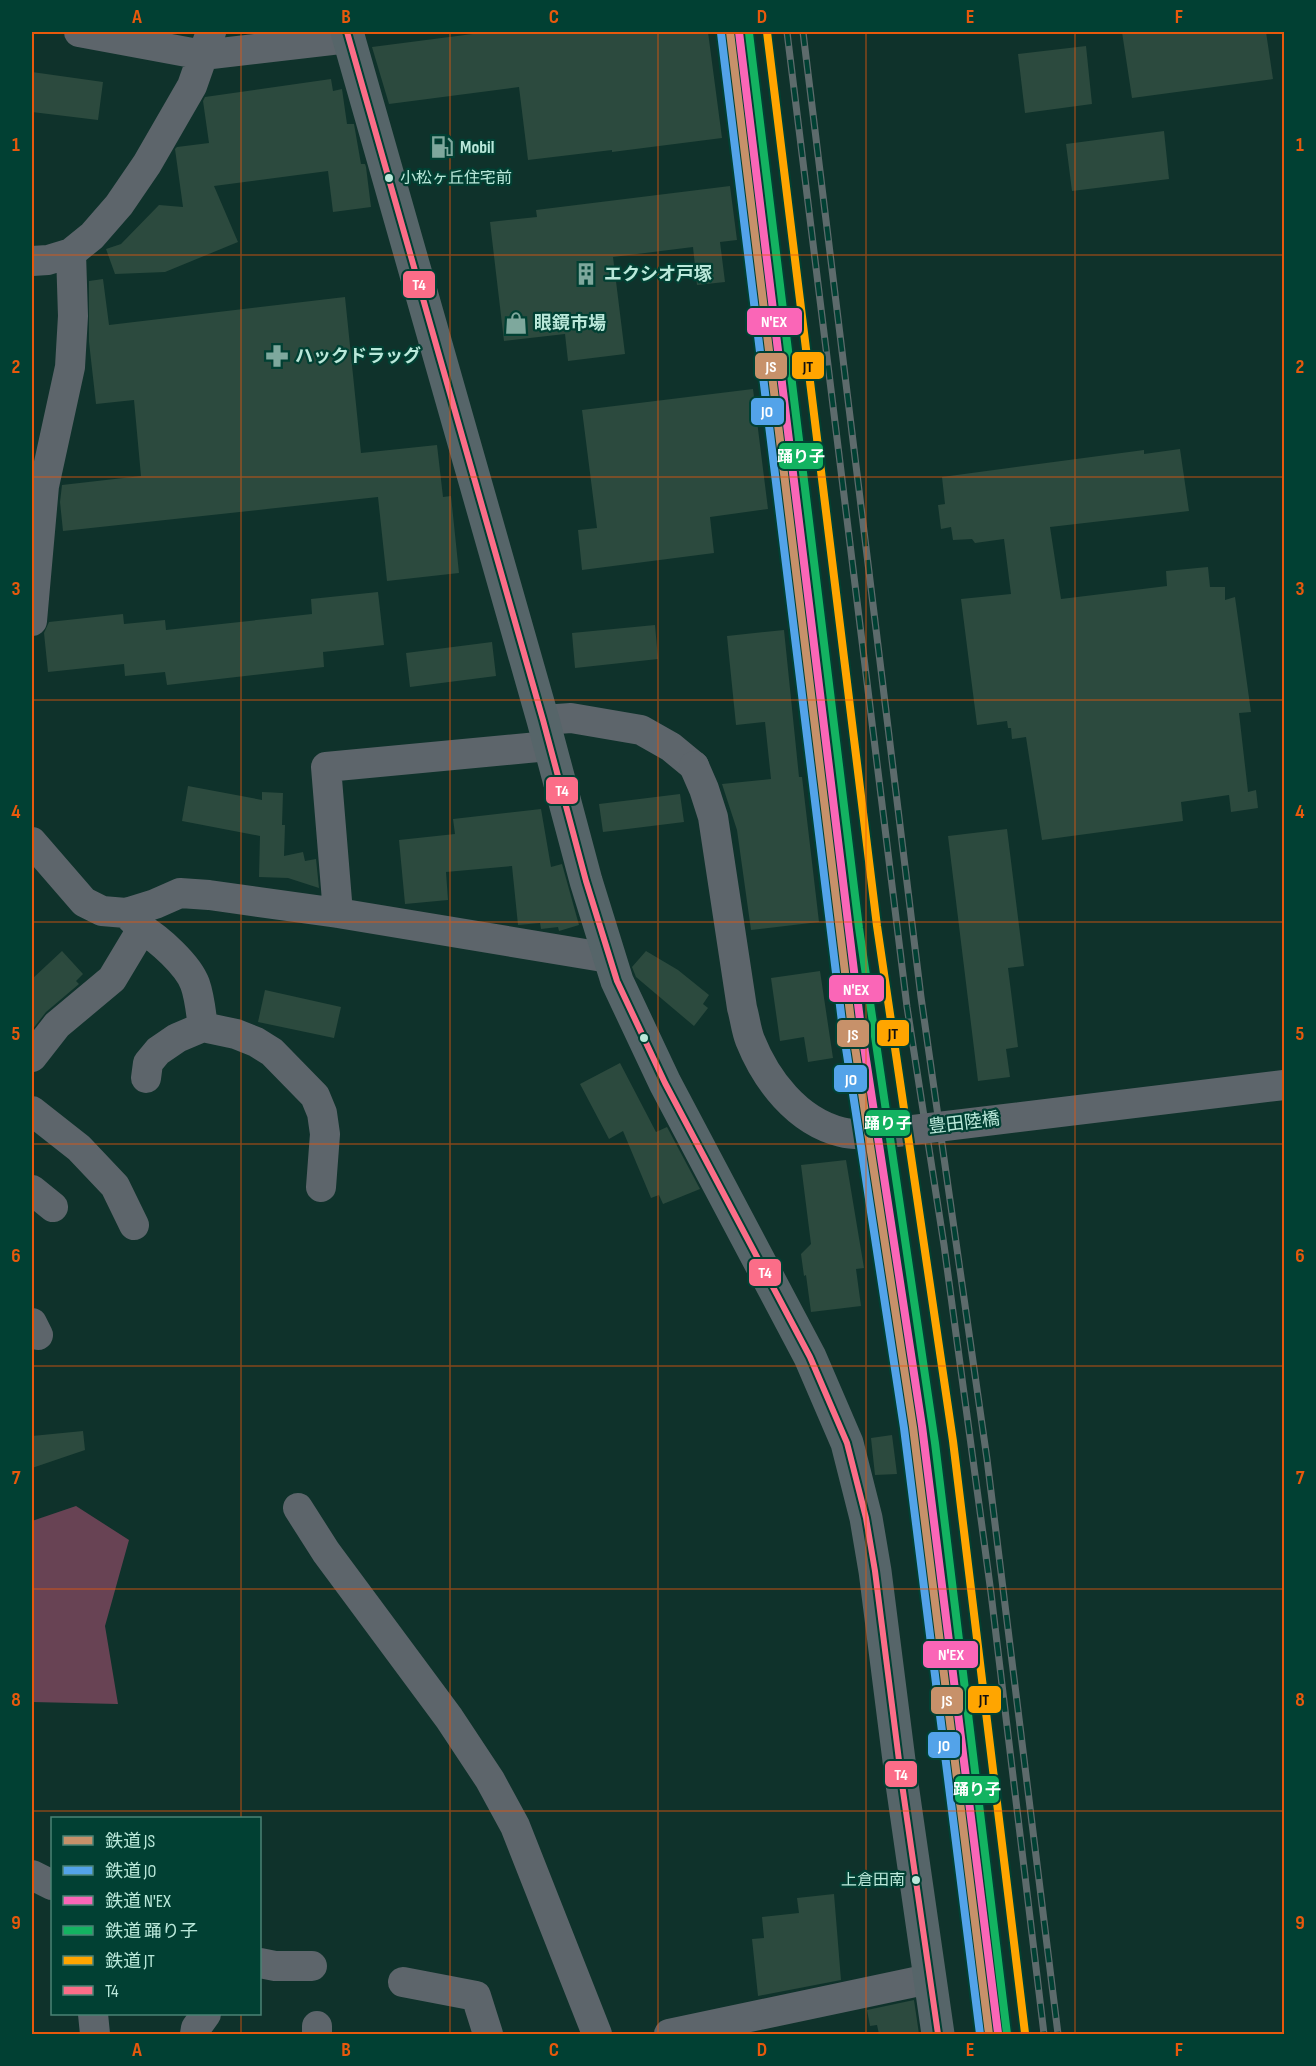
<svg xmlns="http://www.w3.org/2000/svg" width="1316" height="2066" font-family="'Sofia Sans Condensed','Noto Sans JP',sans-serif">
<rect width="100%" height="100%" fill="#0f322b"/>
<!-- green -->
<path fill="#684354" d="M76,1506l53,34 -24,86 13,78 -86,-2v-181z"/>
<!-- building -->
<path fill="#2c4a3e" d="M488,32h220l14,106 -110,14v-2l-84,10 -9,-73 -130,17 -17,-57z
M1122,32h144l7,47 -141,19z
M1086,46l6,58 -67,9 -7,-59z
M32,72l71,10 -5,38 -66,-8z
M331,79l2,12 9,-2 5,35h7l7,40h4l1,3 5,40 -38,5 -5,-41 -114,15 24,56 -73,30 -50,2 -9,-25 15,-5 38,-39 24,2 -8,-58 2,-2 32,-4 -6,-42 2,-4z
M1164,131l5,48 -97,12 -6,-47z
M730,186l7,54 -17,2 5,40 -28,3 -4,-38 -80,10 12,97 -57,7 -3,-27 -61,7 -14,-119 47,-5 -1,-7z
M103,279l6,46 236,-28 16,156 76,-8 6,52 8,-1 8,77 -72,8 -9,-84 -315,34 -3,-29 2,-17 79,-9 -7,-76 -38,4 -7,-62v-61z
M753,389l15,120 -58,8 4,36 -132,17 -4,-40 19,-2 -15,-118z
M1180,449l9,62 -139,16 11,72 106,-13 -1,-15 42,-4 2,20h15v13l10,-3 16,115 -12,1 9,79 8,-2 2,18 -27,4 -2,-17 -48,7 2,19 -141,19 -16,-103 -14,2 -1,-11h-3l-1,-7 -30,4 -16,-126 50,-5 -7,-55 -29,4 -3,-4 -19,1 -2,-13 -10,2 -3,-24 7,-1 -3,-27 202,-27v4z
M378,592l6,53 -61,7 1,15 -157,18 -2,-13 -40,4 -1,-12 -76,8 -4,-39 5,-11 74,-8 1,10 41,-4 1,10 146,-16 -1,-15z
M655,625l3,34 -83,9 -3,-35z
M784,630l15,147h3l17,145 -68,8 -14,-100 -15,-46 49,-5 -6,-57 -29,3 -9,-89z
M492,642l4,34 -86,11 -4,-34z
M188,786l74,14v-8l21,1 -1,32h3l-1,31 19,-4 2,9 11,-2 3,29 -31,-10 -29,-1 1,-41 -78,-15z
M680,794l4,28 -81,10 -4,-28z
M541,809l10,58 11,-3 17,61 -20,6 -1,-4 -17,2 -1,-6 -22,2 -6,-59 -66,6 2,28 -43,4 -6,-64 56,-6 -2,-15z
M1007,829l17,137 -16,2 10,79 -12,2 4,28 -32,4 -30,-245z
M62,951l21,23 -7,7 3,3 -33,28 -14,18v-51z
M646,951l32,19 31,25 -6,9 5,4 -14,18 -58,-49 -4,-10z
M820,971l13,87 -25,4 -4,-25 -24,4 -9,-63z
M265,990l76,17 -7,31 -76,-16z
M620,1063l36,69 11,-5 33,62 -37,15 -4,-9 -8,3 -28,-67 -14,8 -29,-55z
M846,1160l18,108 -8,1 5,37 -50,6 -5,-37 -2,1 -3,-22 10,-10 -10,-79z
M83,1431l2,19 -53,18v-32z
M892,1435l5,39 -22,1 -4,-37z
M834,1894l7,86 -83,16 -6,-57 12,-1 -2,-21 37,-4 -2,-15z
M914,2000l5,34h-40l-2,-9 -7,1 -3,-16z"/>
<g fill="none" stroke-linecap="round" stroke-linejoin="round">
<!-- minor -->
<path stroke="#5d656b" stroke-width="30" d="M79,32l124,23 146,-17
M32,261l16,-1 23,-7 21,-17 27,-31 28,-41 45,-78 19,-54
M32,621l12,-135 26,-119 3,-51 -2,-63
M543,720l28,-2 70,12 30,17 23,19
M32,842l52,60 18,9 24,2 29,-9 25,-11 29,2 129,18 271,45
M338,913l-12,-146 223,-21
M142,929c17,10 46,36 53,55 5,14 6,30 8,43
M32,1057l25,-32 55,-46 30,-50 -16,-16
M146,1078l2,-15 10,-12 19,-13 26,-11 33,7 20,8 16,10 43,44 7,17 3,21 -4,53
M32,1111l47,37 36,38 19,39
M32,1190l21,17
M32,1323l6,12
M298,1508l28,44 123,166 41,62 25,46 82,208
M32,1875l20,10
M260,1963l15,3h37
M403,1982l73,14 12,38
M93,2014l2,20
M317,2026v8
M195,2034l1,-6 10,-14
M669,2034l260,-55"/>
<!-- major -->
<path stroke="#566569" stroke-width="33" d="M347,32l196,688 43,161 31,100 48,102 145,274 37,86 19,75 9,53 27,213 36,250"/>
<!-- rail casing -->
<g stroke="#5d6b6c" stroke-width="7">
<path id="rail" d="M787,32l120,975 37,238 47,348 53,441
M803,32l118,965 66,462 71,575"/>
</g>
<!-- rail -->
<use href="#rail" stroke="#014033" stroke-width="4.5" stroke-dasharray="14" stroke-linecap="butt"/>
<!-- minor-bridge -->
<path stroke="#5d656b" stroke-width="30" d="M694,766l10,23 9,28 29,191c3,10 4,22 8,32 16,40 47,81 91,92 15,4 31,2 47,1l396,-48"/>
<!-- bus-1 casing -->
<g stroke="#014033" stroke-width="10">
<path id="bus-1" d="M347,32l196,688 43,161 31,100 48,102 145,274 37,86 19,75 9,53 27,213 36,250"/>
</g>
<!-- bus-1 -->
<use href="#bus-1" stroke="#fb6d88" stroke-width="6"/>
<!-- rail-1 casing -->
<g stroke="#014033" stroke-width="12">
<path id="rail-1" d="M730,32l121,989 62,406 76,607"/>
</g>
<!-- rail-2 casing -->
<g stroke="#014033" stroke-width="12">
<path id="rail-2" d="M721,33l121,989 62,406 76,606"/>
</g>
<!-- rail-3 casing -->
<g stroke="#014033" stroke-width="12">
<path id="rail-3" d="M739,32l121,988 62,406 76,607"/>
</g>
<!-- rail-4 casing -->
<g stroke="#014033" stroke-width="12">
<path id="rail-4" d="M749,33l110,895 76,515 72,591"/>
</g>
<!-- rail-5 casing -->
<g stroke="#014033" stroke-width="12">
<path id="rail-5" d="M767,32l110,894 76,515 72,592"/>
</g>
<!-- rail-1 -->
<use href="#rail-1" stroke="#c7916a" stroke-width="8"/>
<!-- rail-2 -->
<use href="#rail-2" stroke="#53a3e9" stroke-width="8"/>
<!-- rail-3 -->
<use href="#rail-3" stroke="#fa66b7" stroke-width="8"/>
<!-- rail-4 -->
<use href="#rail-4" stroke="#13b361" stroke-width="8"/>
<!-- rail-5 -->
<use href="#rail-5" stroke="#ffa500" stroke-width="8"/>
</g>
<!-- grid -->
<path fill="none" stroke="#e8590c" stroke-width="1.5" stroke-opacity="0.55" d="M241,32v1786M450,32v2002M658,32v2002M866,32v2002M1075,32v2002M32,255h1252M32,477h1252M32,700h1252M32,922h1252M32,1144h1252M32,1366h1252M32,1589h1252M32,1811h1252M241,2014v20"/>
<!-- icons -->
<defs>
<g id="fuel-bare" transform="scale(1.8)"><path d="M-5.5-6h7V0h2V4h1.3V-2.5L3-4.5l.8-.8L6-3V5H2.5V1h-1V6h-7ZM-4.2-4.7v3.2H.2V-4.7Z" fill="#7ea89d" stroke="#014033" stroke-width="2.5" paint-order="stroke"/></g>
<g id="building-bare" transform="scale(1.8)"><path d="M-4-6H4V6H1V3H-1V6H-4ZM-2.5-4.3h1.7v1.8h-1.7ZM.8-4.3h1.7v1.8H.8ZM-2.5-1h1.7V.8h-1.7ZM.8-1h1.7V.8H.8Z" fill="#7ea89d" stroke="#014033" stroke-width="2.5" paint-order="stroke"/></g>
<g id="shop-bare" transform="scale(1.8)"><path d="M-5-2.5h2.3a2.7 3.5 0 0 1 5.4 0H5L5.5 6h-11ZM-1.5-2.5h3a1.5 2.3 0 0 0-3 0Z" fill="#7ea89d" stroke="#014033" stroke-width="2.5" paint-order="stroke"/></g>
<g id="pharmacy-bare" transform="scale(1.8)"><path d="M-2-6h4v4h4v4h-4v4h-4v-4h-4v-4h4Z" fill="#7ea89d" stroke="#014033" stroke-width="2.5" paint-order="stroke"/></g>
</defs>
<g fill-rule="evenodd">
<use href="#fuel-bare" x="442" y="147"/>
<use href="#building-bare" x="586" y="274"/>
<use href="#shop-bare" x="516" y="323"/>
<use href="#pharmacy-bare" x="277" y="356"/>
</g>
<!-- markers -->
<g fill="#bae8da" stroke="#014033" stroke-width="2">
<circle cx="389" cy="178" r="5"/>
<circle cx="644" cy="1038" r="5"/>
<circle cx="916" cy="1880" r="5"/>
</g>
<g text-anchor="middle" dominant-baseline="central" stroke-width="4.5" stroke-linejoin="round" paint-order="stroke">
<!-- bus labels -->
<g font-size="16" fill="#bae8da" stroke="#014033" text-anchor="start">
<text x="400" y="178">小松ヶ丘住宅前</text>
<text x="905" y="1880" text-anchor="end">上倉田南</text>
</g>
<!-- poi labels -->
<g font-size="18" font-weight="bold" fill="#bae8da" stroke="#014033" text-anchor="start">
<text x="460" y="147">Mobil</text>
<text x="604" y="274">エクシオ戸塚</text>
<text x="534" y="323">眼鏡市場</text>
<text x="295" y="356">ハックドラッグ</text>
</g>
<!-- street labels -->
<g font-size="18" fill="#bae8da" stroke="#014033">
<text transform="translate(964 1123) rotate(-7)">豊田陸橋</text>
</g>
</g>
<g stroke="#014033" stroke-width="2">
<rect x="402" y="270" width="34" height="29" rx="6" fill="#fb6d88"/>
<rect x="746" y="307" width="57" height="29" rx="6" fill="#fa66b7"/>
<rect x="791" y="351" width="34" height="29" rx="6" fill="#ffa500"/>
<rect x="754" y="352" width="34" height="28" rx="6" fill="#c7916a"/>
<rect x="750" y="397" width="35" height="29" rx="6" fill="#53a3e9"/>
<rect x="778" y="442" width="46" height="28" rx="6" fill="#13b361"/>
<rect x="545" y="776" width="34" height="29" rx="6" fill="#fb6d88"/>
<rect x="828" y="974" width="57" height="29" rx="6" fill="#fa66b7"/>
<rect x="876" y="1019" width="34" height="28" rx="6" fill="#ffa500"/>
<rect x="836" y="1019" width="34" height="29" rx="6" fill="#c7916a"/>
<rect x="833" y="1064" width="35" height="29" rx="6" fill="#53a3e9"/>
<rect x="865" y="1109" width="46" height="28" rx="6" fill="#13b361"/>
<rect x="748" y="1258" width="34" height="29" rx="6" fill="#fb6d88"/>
<rect x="922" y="1640" width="57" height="29" rx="6" fill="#fa66b7"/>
<rect x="967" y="1685" width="35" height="29" rx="6" fill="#ffa500"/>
<rect x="930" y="1686" width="34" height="29" rx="6" fill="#c7916a"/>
<rect x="927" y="1731" width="34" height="28" rx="6" fill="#53a3e9"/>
<rect x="884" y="1760" width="34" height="28" rx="6" fill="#fb6d88"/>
<rect x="954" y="1775" width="46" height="29" rx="6" fill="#13b361"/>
</g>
<g font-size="16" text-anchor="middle" font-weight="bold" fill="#fff">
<text x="419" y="290">T4</text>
<text x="774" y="327">N'EX</text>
<text x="771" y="372">JS</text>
<text x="767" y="417">JO</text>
<text x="801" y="462">踊り子</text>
<text x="562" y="796">T4</text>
<text x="856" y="995">N'EX</text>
<text x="853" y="1040">JS</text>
<text x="851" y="1085">JO</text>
<text x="888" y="1129">踊り子</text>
<text x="765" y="1278">T4</text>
<text x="951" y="1660">N'EX</text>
<text x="947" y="1706">JS</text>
<text x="944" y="1751">JO</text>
<text x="901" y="1780">T4</text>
<text x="977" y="1795">踊り子</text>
</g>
<g font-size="16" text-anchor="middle" font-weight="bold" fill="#111">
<text x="808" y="372">JT</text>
<text x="893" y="1039">JT</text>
<text x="984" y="1705">JT</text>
</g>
<!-- border -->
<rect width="1316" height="2066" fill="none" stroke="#014033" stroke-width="66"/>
<!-- legend -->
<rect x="51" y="1817" width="210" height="198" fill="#014033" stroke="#4b8376" stroke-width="1.5"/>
<rect x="63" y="1836" width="30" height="9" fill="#c7916a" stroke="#4b8376" stroke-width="1.5"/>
<text x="105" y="1847" font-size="18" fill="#bae8da">鉄道 JS</text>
<rect x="63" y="1866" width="30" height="9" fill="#53a3e9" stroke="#4b8376" stroke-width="1.5"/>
<text x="105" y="1877" font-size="18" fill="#bae8da">鉄道 JO</text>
<rect x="63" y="1896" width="30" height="9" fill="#fa66b7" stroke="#4b8376" stroke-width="1.5"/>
<text x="105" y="1907" font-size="18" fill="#bae8da">鉄道 N'EX</text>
<rect x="63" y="1926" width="30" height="9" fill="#13b361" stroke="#4b8376" stroke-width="1.5"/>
<text x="105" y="1937" font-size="18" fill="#bae8da">鉄道 踊り子</text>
<rect x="63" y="1956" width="30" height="9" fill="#ffa500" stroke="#4b8376" stroke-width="1.5"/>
<text x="105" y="1967" font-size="18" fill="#bae8da">鉄道 JT</text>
<rect x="63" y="1986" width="30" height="9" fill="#fb6d88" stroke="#4b8376" stroke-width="1.5"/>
<text x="105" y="1997" font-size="18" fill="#bae8da">T4</text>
<rect x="33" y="33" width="1250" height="2000" fill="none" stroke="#e8590c" stroke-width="2"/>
<g font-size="20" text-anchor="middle" font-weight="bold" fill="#e8590c">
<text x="137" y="23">A</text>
<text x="346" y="23">B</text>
<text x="554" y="23">C</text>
<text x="762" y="23">D</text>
<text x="970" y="23">E</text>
<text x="1179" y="23">F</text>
<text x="16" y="151">1</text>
<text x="1300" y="151">1</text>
<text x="16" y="373">2</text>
<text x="1300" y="373">2</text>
<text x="16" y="595">3</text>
<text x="1300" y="595">3</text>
<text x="16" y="818">4</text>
<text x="1300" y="818">4</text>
<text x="16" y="1040">5</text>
<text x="1300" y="1040">5</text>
<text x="16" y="1262">6</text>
<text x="1300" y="1262">6</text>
<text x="16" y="1484">7</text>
<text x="1300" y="1484">7</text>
<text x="16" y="1706">8</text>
<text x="1300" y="1706">8</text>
<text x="16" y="1929">9</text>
<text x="1300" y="1929">9</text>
<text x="137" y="2056">A</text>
<text x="346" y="2056">B</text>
<text x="554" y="2056">C</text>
<text x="762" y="2056">D</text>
<text x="970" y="2056">E</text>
<text x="1179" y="2056">F</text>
</g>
</svg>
